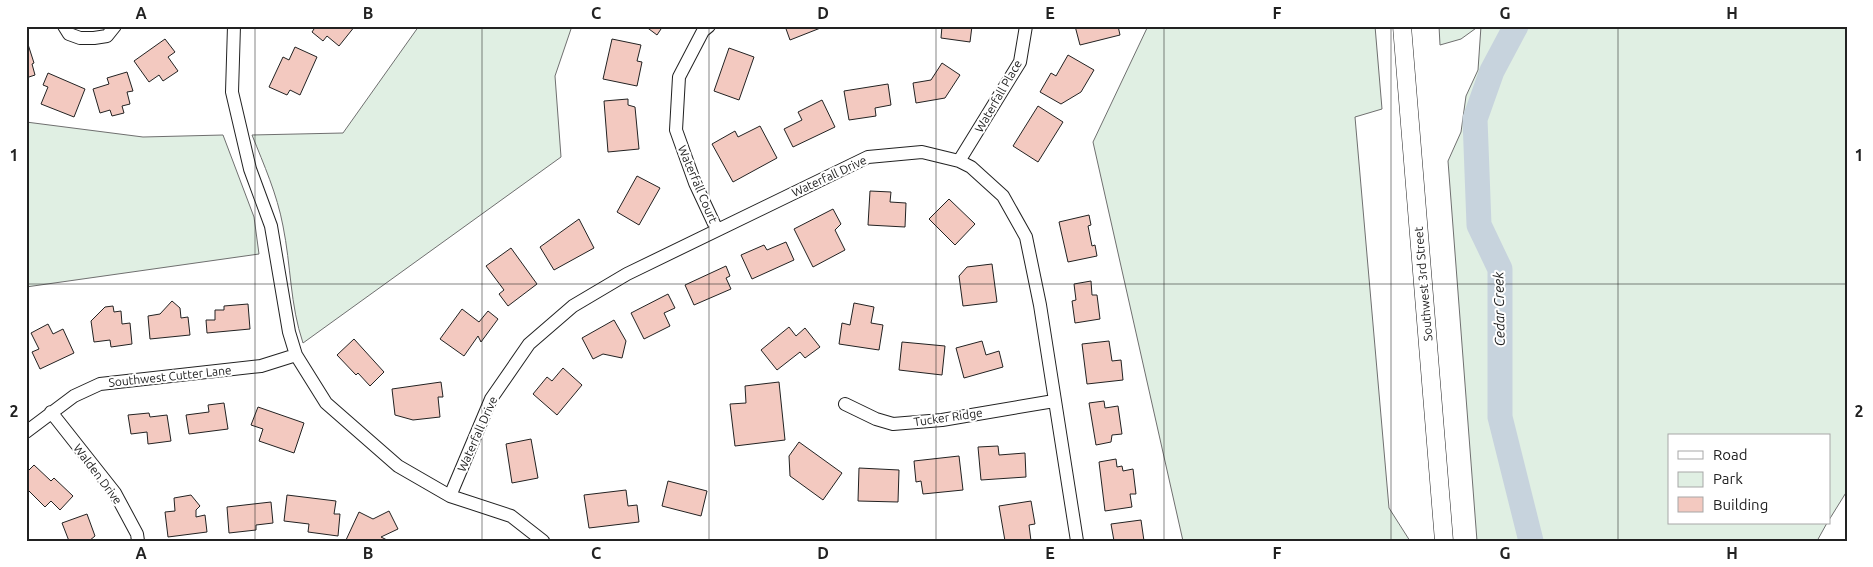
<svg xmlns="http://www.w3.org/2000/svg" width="1873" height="567" font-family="Ubuntu,sans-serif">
<rect width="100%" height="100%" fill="#fff"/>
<!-- green -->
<path fill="#e0efe3" stroke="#6f6f6f" d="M419,26h153l-17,50 6,81 -258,186c-13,-38 -12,-78 -20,-117 -6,-32 -19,-61 -31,-91l91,-2z
M1148,26h227l7,83 -27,8 34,391 21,33h-227l-90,-399z
M1439,26h40l-18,13 -21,6z
M1481,26h366v465l-18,29v-84h-160v87h158l-10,18h-340l-29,-380 13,-29 5,-36 12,-26z
M26,122l117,15 80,-2 31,82 5,37 -233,33z"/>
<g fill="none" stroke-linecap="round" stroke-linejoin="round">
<!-- river -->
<path stroke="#c7d3dd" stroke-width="25" d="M1516,26l-24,45 -17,48 4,106 21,44v148l31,124"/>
</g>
<!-- building -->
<path fill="#f3c9c0" stroke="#222" d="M316,26h39l-16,20 -12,-10 -4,5 -11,-9z
M645,26h18l-6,9z
M785,26h37l1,1 -33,13z
M942,26h30l-2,16 -29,-4z
M1075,26h43l2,9 -40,10z
M26,38l8,25 -2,1 3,11 -9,3z
M165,39l10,13 -7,5 10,14 -15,10 -4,-6 -10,7 -15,-21z
M612,39l29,6 -4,16 5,1 -5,24 -34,-7z
M295,47l22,10 -17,38 -10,-5 -3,5 -18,-8 14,-30 6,3z
M729,48l25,9 -15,43 -25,-9z
M1068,55l26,15 -13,22 -20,12 -21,-12 11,-19 5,3z
M942,63l18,12 -15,23 -29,5 -3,-20 18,-3z
M127,72l6,19 -6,1 3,12 -8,2 2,7 -12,3 -2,-6 -10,3 -7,-24 16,-5 -2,-6z
M48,73l37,16 -11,28 -33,-13 7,-17 -5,-2z
M888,84l3,21 -16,3 1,8 -27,4 -5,-29z
M628,99v6l7,2 4,42 -31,3 -4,-51z
M822,100l13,27 -42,20 -9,-18 18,-9 -4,-8z
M1038,106l25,16 -25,40 -25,-16z
M760,126l17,32 -44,24 -21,-38 23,-13 3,6z
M637,176l23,12 -21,37 -22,-13z
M870,191l21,1 -1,10 16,1 -1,24 -37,-2z
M949,199l26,25 -20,21 -26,-26z
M833,209l8,15 -6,6 10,20 -32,17 -19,-38z
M1089,215l2,10 -3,1 4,20 3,-1 2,11 -29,6 -9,-40z
M579,219l15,29 -40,22 -14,-23z
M786,242l8,18 -42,19 -11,-24 23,-10 3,5z
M511,248l26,36 -29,22 -9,-12 5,-4 -18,-24z
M992,264l5,38 -34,4 -4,-30 8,-9z
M726,266l4,10 -4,2 5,11 -37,16 -9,-20z
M1091,281l1,14h5l3,24 -25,4 -3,-22 4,-1 -2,-16z
M668,294l7,14 -11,5 6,13 -26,13 -13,-26z
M172,301l8,7 1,10 7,-1 2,18 -40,4 -2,-23 12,-2z
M854,303l20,4 -3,16 12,2 -4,25 -40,-6 3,-21 8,2z
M248,304l2,25 -43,4 -1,-13h9v-10h9v-4z
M113,306l1,6 7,-1 1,13 8,-1 2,21 -21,3 -1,-7 -16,2 -3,-21 14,-14z
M462,309l17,13 9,-11 10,8 -17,23 -3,-6 -14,20 -24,-17z
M614,320l12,21 -4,17 -19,-4 -10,5 -11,-21z
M48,324l5,10 10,-5 11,24 -34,16 -8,-17 7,-3 -8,-16z
M789,327l7,9 9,-8 15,19 -15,11 -5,-6 -23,18 -16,-20z
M354,339l30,33 -14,14 -12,-13 -2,2 -19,-20z
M982,341l4,14 13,-4 4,16 -39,11 -8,-30z
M1109,341l3,20 9,-1 2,20 -36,4 -5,-40z
M902,342l43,4 -3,29 -43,-5z
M563,368l19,17 -25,30 -24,-21 14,-17 5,4z
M441,382l2,15h-5l2,20 -27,3 -18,-5 -3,-26z
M779,382l6,58 -50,6 -5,-42 16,-1 -1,-17z
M1104,401l1,7 13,-2 4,28 -10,1 -1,7 -15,3 -7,-42z
M224,403l4,26 -39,5 -3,-19 23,-3 -1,-7z
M258,407l46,16 -10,30 -35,-12 4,-12 -12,-4z
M149,413l1,4 17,-2 4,26 -23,3 -1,-12 -16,2 -3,-19z
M531,439l7,39 -26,5 -6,-39z
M799,442l43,31 -19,27 -33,-24 -1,-20z
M998,446l1,9 26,-2 1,24 -45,3 -3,-33z
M959,456l4,34 -40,4 -2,-13 -5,1 -2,-21z
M1116,459l1,8 5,-1 1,5 10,-2 3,25h-6l2,13 -27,4 -6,-49z
M34,465l17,16 3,-3 19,18 -13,14 -9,-9 -6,6 -19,-19v-15z
M859,468l40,2 -1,32 -40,-1z
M668,481l39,10 -6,25 -39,-10z
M626,490l2,16 9,-1 2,17 -50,6 -5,-33z
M191,495l9,11 -4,4v7l9,-2 2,17 -39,5 -3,-25 10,-1 -1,-13z
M287,495l49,6 -2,13h6l-2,22 -30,-4 1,-8 -25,-3z
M1031,501l4,23 -6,1 2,16h-26l-6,-35z
M271,502l2,21 -17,2v5l-27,3 -2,-26z
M389,511l9,18 -17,8 8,4 -43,-1 13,-28 14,7z
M87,514l8,22 -6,5h-20l-7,-18z
M1141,520l3,21h-30l-3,-17z"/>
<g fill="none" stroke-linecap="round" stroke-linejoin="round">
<!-- street casing -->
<g stroke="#222" stroke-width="14">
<path id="street" d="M64,26l5,8 11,4h14l13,-2 8,-10
M234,26l-2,66 18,77 21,57 18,106 7,23 30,48 72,63 52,30 61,20 32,25
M709,26l-6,5 -24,46 -3,53 19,53 22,47
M959,161l61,-99 6,-36
M845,404l31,15 17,5 49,-4 112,-19
M51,412l64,81 22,41 1,7
M26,432l48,-36 26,-12 161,-18 35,-11
M450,496l41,-97 38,-55 44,-38 54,-32 241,-117 54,-5 37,9 12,6 32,29 23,41 14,68 37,236"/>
</g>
<!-- secondary casing -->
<g stroke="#222" stroke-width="19">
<path id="secondary" d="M1402,26l42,515"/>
</g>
<!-- street -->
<use href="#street" stroke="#fff" stroke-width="12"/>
<!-- secondary -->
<use href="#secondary" stroke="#fff" stroke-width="18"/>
</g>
<!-- grid -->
<path fill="none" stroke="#222" stroke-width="1" stroke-opacity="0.55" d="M255,26v515M482,26v515M709,26v515M936,26v515M1164,26v515M1391,26v515M1618,26v515M26,284h1821"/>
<g text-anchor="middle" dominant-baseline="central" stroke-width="4" stroke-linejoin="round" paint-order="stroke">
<!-- street labels -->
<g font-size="12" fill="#222" stroke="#fff">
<text transform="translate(998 96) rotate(-60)">Waterfall Place</text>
<text transform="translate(829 176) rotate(-25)">Waterfall Drive</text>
<text transform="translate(698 184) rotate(67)">Waterfall Court</text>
<text transform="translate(1423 284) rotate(-95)">Southwest 3rd Street</text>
<text transform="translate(170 376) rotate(-6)">Southwest Cutter Lane</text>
<text transform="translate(948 417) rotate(-8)">Tucker Ridge</text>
<text transform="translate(477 434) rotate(-66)">Waterfall Drive</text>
<text transform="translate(98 474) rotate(53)">Walden Drive</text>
</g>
<!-- water labels -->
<g font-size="14" font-style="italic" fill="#222" stroke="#fff">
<text transform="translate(1499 309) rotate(-91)">Cedar Creek</text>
</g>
</g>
<!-- border -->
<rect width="1873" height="567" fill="none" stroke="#ffffff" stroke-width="55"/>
<!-- legend -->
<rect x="1668" y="434" width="162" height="90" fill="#ffffff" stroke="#a7a7a7"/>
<rect x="1678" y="451" width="25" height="8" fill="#ffffff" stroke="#a7a7a7"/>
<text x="1713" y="460" font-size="15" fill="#222222">Road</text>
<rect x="1678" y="472" width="25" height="15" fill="#e0efe3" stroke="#a7a7a7"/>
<text x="1713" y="484" font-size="15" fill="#222222">Park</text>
<rect x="1678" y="497" width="25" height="15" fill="#f3c9c0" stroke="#a7a7a7"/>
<text x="1713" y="510" font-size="15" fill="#222222">Building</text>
<rect x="28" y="28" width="1818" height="512" fill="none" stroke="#222" stroke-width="2"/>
<g font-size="16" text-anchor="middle" font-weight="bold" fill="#222">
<text x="141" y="19">A</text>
<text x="368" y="19">B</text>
<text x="596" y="19">C</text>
<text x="823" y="19">D</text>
<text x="1050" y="19">E</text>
<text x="1277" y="19">F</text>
<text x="1505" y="19">G</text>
<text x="1732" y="19">H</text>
<text x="14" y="161">1</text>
<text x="1859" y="161">1</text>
<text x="14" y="417">2</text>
<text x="1859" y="417">2</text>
<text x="141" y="559">A</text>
<text x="368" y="559">B</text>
<text x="596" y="559">C</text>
<text x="823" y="559">D</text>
<text x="1050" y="559">E</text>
<text x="1277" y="559">F</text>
<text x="1505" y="559">G</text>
<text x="1732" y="559">H</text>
</g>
</svg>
